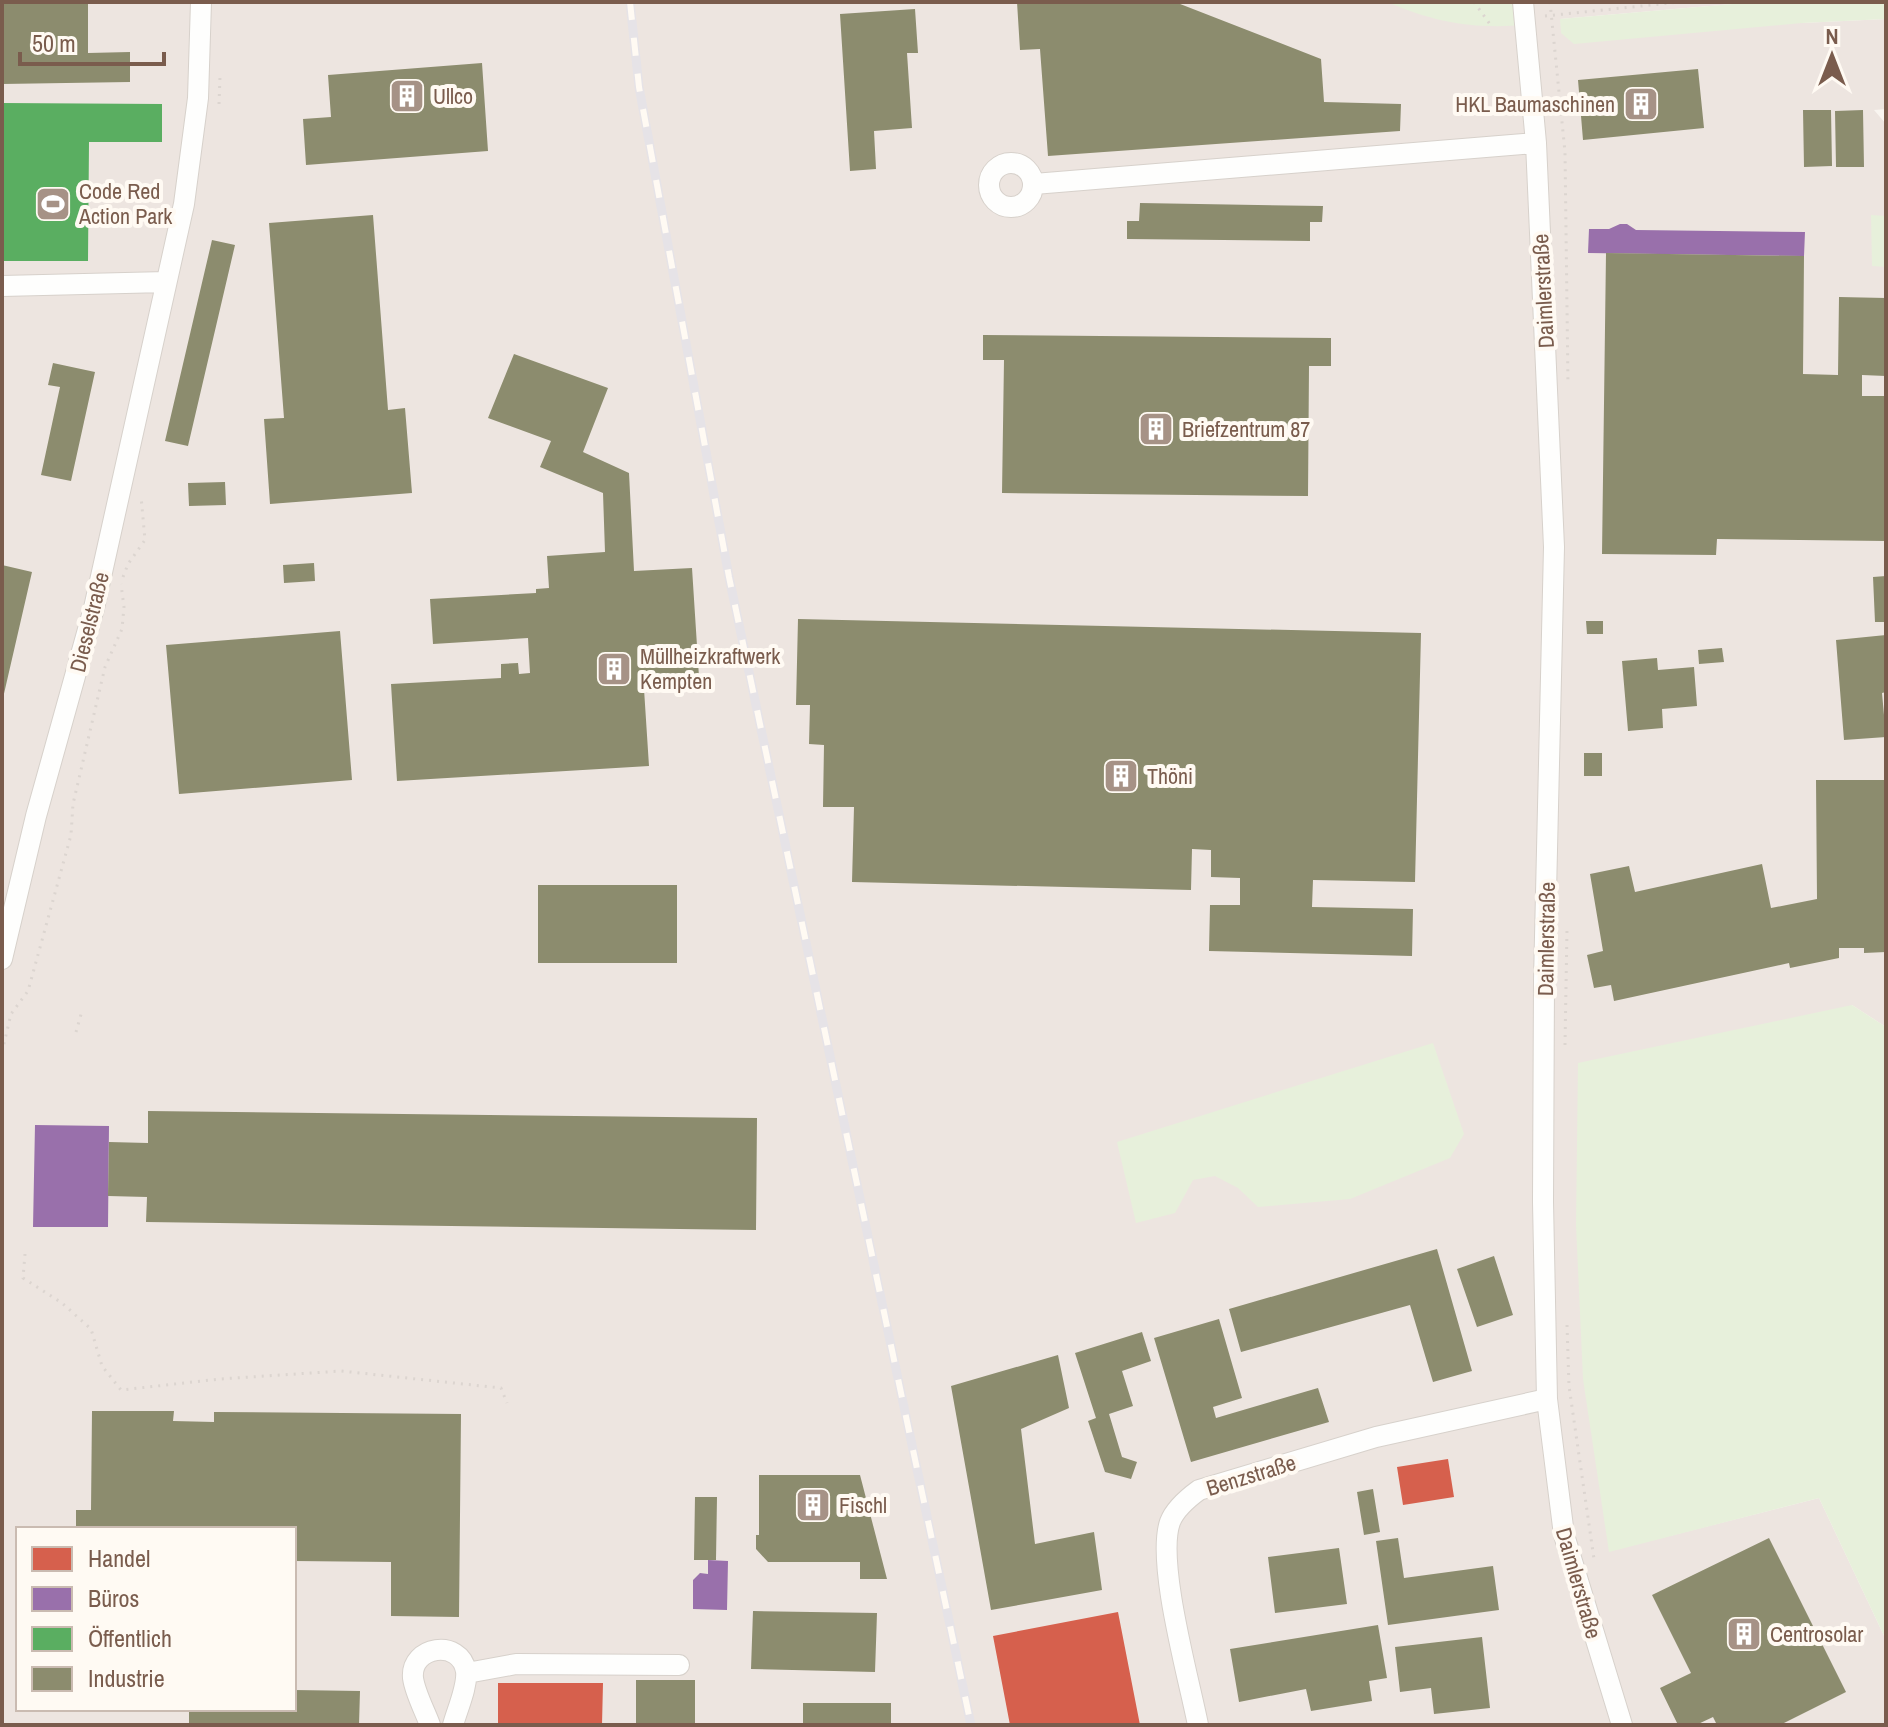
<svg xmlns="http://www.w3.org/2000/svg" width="1888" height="1727" font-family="'Archivo Narrow',sans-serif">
<rect width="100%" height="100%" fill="#f9f5f0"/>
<!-- industrial -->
<path fill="#ede5e0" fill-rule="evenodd" d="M2,2h1753l-195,17 242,4 84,-4v90l-12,1 12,14v903l-34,-22 -242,546 209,-53 67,142v85h-1884zM18,1529h276v180h-276z"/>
<!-- green -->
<path fill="#e7f0db" d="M1387,2h136l3,23c-54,4 -89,-2 -139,-23z
M1755,2h131v17l-84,4 -228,21 -13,-11 -1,-14z
M1871,215l15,1v51l-14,-1z
M1852,1005l34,22v613l-67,-142 -210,54 -26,-173 -7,-154 2,-162z
M1433,1043l31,91 -14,24 -100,41 -92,8 -20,-19 -23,-12 -22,4 -18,33 -39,10 -19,-81z"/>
<!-- shops -->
<path fill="#d6604d" d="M1448,1459l6,38 -51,8 -6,-38z
M1118,1612l22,113h-130l-17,-89z
M498,1683h105l-1,42h-104z"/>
<!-- offices -->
<path fill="#9970ab" d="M1620,224h7l9,6 169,2 -1,24 -216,-3 1,-24h20z
M35,1125l74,1 -1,101h-75z
M708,1560l20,1 -1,49 -34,-1v-29l7,-7 8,1z"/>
<!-- public -->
<path fill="#5aae61" d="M2,103l160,1v38h-73l-1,119h-86z"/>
<!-- industry -->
<path fill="#8c8c6e" d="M2,2h86v51l42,-1v30l-128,2z
M1017,2h158l146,57 3,43 77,2 -1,27 -352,25 -8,-107 -20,1z
M915,9l3,44h-11l5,75 -38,3 2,38 -26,2 -10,-157z
M482,63l6,88 -182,14 -3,-46 28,-2 -3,-42z
M1698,69l6,59 -121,12 -5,-60z
M1803,110h28l1,56 -28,1z
M1863,110l1,57h-28l-1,-56z
M1140,203l183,3 -1,16h-12v19l-183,-2v-18h12z
M373,215l15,195 17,-2 7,85 -142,11 -6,-85 20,-1 -15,-195z
M212,240l23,5 -47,201 -23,-5z
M1606,253l198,3 -1,118 35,1 1,-78 47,1v78l-24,-1v21h24v145l-169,-2 -1,16 -114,-1z
M983,335l348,3v28h-22l-1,130 -306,-3 2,-133h-21z
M514,354l94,34 -25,64 46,21 5,98 58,-3 7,109 -31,2 1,9 -25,1 5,77 -252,15 -6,-97 110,-6v-14l17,-1 1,11 11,-1 -2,-35 -95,6 -3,-45 106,-6v-4l13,-1 -2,-32 58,-4 -2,-59 -63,-26 11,-26 -63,-23z
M53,363l42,9 -24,109 -30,-6 19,-88 -12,-2z
M225,482l1,23 -37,1 -1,-23z
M314,563l1,18 -31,2 -1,-18z
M2,565l30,7 -29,126h-1z
M1886,576v46h-11l-2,-45z
M798,619l623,14 -6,249 -102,-2 -1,27 101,2 -1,47 -203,-5 1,-46h30v-27l-29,-1v-27l-19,-1 -1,41 -339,-8 2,-75h-31l1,-62 -15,-1 1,-39h-14z
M1586,621h17v13h-16z
M340,631l12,149 -173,14 -13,-149z
M1886,635v57l-4,1 4,44 -42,3 -8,-100z
M1722,648l2,14 -25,2 -1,-14z
M1657,658l1,12 36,-3 3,39 -35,3 1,19 -35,3 -6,-70z
M1584,753h18v23h-18z
M1816,780h70v172l-22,1v-5h-25v10l-49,10 -1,-5 -175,38 -3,-16 -17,3 -7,-33 16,-4 -13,-77 39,-8 6,26 127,-28 9,44 46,-9z
M538,885h139v78h-139z
M148,1111l609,7 -1,112 -610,-8 1,-25 -39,-1 1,-54 39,1z
M1437,1249l35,122 -39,11 -23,-77 -169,47 -12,-43z
M1494,1256l19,59 -36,12 -20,-58z
M1219,1319l23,79 -29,9 3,11 102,-30 11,34 -138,40 -37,-124z
M1142,1332l9,29 -29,10 11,35 -24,8 13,43 15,5 -6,17 -26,-7 -17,-51 8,-3 -21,-65z
M1058,1355l11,53 -48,21 14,115 59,-12 8,58 -111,20 -40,-224z
M92,1411h82l-1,10 41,1v-10l247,2 -2,203 -68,-1v-54l-97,-1v-32h-218v-19h15z
M759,1475h101l27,104h-27v-17h-92l-12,-13v-14h3z
M1373,1489l7,43 -16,3 -7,-43z
M695,1497h22l-1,63h-22z
M1398,1538l6,40 89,-12 6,44 -111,15 -12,-84z
M1769,1538l77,154 -66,33h-63l-4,-8 -17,8h-18l-18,-37 31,-15 -39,-78z
M1339,1548l8,56 -72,9 -7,-56z
M753,1611l124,2 -2,59 -124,-3z
M1378,1625l9,53 -18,3 3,20 -61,10 -5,-22 -67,13 -9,-53z
M1482,1637l8,71 -56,6 -3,-26 -31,4 -5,-45z
M636,1680h59v45h-59z
M294,1690l66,1 -1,34h-170v-16h105z
M803,1703h88v22h-88z"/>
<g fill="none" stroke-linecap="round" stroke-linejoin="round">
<!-- minor casing -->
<g stroke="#d7d1cb" stroke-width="22">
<path id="minor" d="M1523,2l13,141 18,404 -10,433 -1,222 4,197 17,136 58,190
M989 185a22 22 0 1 1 44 0a22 22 0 1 1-44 0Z
M1034,184l502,-41
M2,286l164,-4
M2,959l34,-143 58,-208 90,-404 14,-106 3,-96
M467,1673l49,-9 163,1
M430,1725c-5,-14 -15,-32 -17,-47 -3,-32 47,-40 53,-7 2,15 -9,39 -13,54
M1198,1725c-9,-46 -42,-163 -28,-203 5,-13 18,-24 29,-32l177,-53 171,-38"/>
</g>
<!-- path -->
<path stroke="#dcd5d0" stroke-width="3" stroke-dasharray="2 6" stroke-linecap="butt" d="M1474,2l18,25
M1550,2l15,150 3,233
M1545,16l135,-14
M219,104l1,-28
M123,577l5,-13 17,-24 -4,-44
M76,1032l6,-21
M1565,1045l2,-116
M2,1052l9,-38 17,-23 43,-156 2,-31 32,-137 17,-38 2,-22 -3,-23
M25,1254l-2,24 39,25 29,26 11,37 19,24 99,-11 121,-8 160,17 6,15
M1567,1325l2,61 25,173"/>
<!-- minor -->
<use href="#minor" stroke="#fefefd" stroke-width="20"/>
<!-- rail casing -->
<g stroke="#e6e3e7" stroke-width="9">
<path id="rail" d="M630,2l9,85 90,490 242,1148"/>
</g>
<!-- rail -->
<use href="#rail" stroke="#fffaf3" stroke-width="6" stroke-dasharray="18" stroke-linecap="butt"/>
</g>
<!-- icons -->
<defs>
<g id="building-square" transform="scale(1.8)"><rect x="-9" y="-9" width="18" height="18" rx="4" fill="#a69286" stroke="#fffaf3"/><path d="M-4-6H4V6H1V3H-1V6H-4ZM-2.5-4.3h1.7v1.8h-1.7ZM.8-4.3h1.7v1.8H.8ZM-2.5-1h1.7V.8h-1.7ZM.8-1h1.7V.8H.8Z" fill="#fff"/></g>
<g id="stadium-square" transform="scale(1.8)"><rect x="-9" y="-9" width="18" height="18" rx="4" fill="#a69286" stroke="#fffaf3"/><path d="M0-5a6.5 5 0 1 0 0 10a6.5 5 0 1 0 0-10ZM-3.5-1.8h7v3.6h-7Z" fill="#fff"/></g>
</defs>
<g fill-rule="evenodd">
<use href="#building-square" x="407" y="96"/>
<use href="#building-square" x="1641" y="104"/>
<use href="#stadium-square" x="53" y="204"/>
<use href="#building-square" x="1156" y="429"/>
<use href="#building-square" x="614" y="669"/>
<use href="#building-square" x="1121" y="776"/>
<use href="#building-square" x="813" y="1505"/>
<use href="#building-square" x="1744" y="1634"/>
</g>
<g text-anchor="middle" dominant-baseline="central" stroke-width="8" stroke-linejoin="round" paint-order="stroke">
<!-- poi labels -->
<g font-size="22" fill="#7a5c4d" stroke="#fffaf3" text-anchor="start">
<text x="433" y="96">Ullco</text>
<text x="1615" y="104" text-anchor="end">HKL Baumaschinen</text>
<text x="79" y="191">Code Red<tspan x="79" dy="25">Action Park</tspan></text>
<text x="1182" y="429">Briefzentrum 87</text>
<text x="640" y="656">Müllheizkraftwerk<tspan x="640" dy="25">Kempten</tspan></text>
<text x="1147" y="776">Thöni</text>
<text x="839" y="1505">Fischl</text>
<text x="1770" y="1634">Centrosolar</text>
</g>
<!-- street labels -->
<g font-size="22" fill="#7a5c4d" stroke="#fffaf3">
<text transform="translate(1543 291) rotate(-93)">Daimlerstraße</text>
<text transform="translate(89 622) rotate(-76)">Dieselstraße</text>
<text transform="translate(1546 939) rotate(-89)">Daimlerstraße</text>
<text transform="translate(1251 1475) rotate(-17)">Benzstraße</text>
<text transform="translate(1579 1583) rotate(74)">Daimlerstraße</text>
</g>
</g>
<!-- border -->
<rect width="1888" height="1727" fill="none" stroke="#7a5c4d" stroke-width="8"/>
<!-- legend -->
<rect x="16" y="1527" width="280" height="184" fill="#fffaf3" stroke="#cabbb1" stroke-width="2"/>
<rect x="32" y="1547" width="40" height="24" fill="#d6604d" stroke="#cabbb1" stroke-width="2"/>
<text x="88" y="1567" font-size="24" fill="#7a5c4d">Handel</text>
<rect x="32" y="1587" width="40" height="24" fill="#9970ab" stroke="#cabbb1" stroke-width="2"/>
<text x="88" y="1607" font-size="24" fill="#7a5c4d">Büros</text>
<rect x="32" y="1627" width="40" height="24" fill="#5aae61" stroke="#cabbb1" stroke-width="2"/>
<text x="88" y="1647" font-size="24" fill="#7a5c4d">Öffentlich</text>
<rect x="32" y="1667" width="40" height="24" fill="#8c8c6e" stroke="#cabbb1" stroke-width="2"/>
<text x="88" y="1687" font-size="24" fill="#7a5c4d">Industrie</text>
<!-- north arrow -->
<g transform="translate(1832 56)" stroke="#fffaf3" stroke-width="6" paint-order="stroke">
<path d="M0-6L14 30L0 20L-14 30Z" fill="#7a5c4d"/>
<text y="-12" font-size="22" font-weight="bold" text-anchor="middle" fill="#7a5c4d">N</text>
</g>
<!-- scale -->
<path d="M20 52v12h144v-12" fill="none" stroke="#7a5c4d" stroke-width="4"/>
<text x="32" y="52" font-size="24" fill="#7a5c4d" stroke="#fffaf3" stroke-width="6" paint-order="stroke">50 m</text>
</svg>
